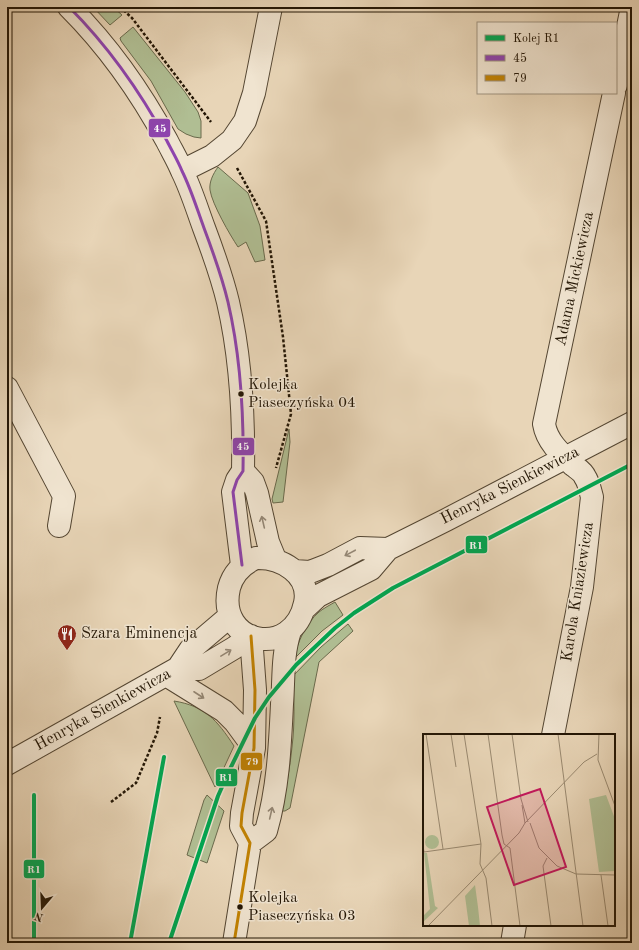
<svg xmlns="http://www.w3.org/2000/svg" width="639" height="950" font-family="'Old Standard TT',serif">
<rect width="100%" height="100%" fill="#e8d5b7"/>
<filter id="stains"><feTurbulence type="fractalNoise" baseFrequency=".005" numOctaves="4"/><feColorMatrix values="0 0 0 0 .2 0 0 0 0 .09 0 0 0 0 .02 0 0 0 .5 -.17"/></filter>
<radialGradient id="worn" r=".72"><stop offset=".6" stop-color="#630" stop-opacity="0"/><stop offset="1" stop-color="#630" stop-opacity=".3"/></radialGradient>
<!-- green -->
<path fill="#b0be93" stroke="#6a6a4c" d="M93,7h20l9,8 -12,10z
M133,27l52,65 13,20 3,9v17l-7,-1 -8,-3 -8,-5 -27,-48 -30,-40 -1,-3z
M218,167l30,26 12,33 5,34 -10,2 -9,-20 -8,5c-8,-12 -26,-43 -28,-57 -1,-8 3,-16 8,-23z
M289,429l1,13 -7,60 -10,1 -1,-4z
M335,602l8,13 -21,16 -28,28c3,-16 12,-36 25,-47 5,-4 11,-7 16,-10z
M348,624l5,7 -34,31 -29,146 -5,3h-4c5,-22 9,-43 11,-64 3,-24 2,-48 1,-71l28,-29z
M174,701c31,5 43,19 60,45l-19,41z
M207,795l17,16 -17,52 -20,-8 17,-55z"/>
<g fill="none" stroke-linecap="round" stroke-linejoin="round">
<!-- minor casing -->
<g stroke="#544632" stroke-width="24">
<path id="minor" d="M69,7c39,39 72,86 98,134 5,10 11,20 15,30 9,18 15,38 22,57 9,24 18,49 24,74 13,56 16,112 15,169l-6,9 -4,12 9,73
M616,85l16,-78
M182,171l30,-15 20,-16 13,-19 9,-28 17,-86
M7,388l57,108 -5,30
M243,471l10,11 4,11 11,49 7,17
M256,558c25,-1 55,16 49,45 -12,57 -89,42 -76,-15 4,-15 13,-24 27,-30z
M294,571l16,1 18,-7 32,-17 28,1
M303,610l15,-14 53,-27 17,-20 58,-29 186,-97
M178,668l21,1 35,-21 17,-12
M166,675l58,36 11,11 19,26
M553,735l29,-148 10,-90c-2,-7 -3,-14 -7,-20 -2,-5 -7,-8 -11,-11 -13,-12 -27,-24 -30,-42l70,-331
M7,764l171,-96 12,-18 40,-34
M250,843l16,-12c12,-42 14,-84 16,-127 2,-25 0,-49 8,-73
M234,943l16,-100 -9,-17 1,-13 12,-65 1,-58 -4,-54
M512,943l3,-18"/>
</g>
<!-- path -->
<path stroke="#231605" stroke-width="2.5" stroke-dasharray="3 2" stroke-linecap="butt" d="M120,7l12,11 79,104
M237,168l29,53 17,116 8,77 -15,54
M111,802l25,-19 21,-50 3,-16"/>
<!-- minor -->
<use href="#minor" stroke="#f0e4d0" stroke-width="22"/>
<!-- bus-1 casing -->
<g stroke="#f0e4d0" stroke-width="6">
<path id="bus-1" d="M69,7c39,39 72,86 98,134 5,10 11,20 15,30 9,18 15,38 22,57 9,24 18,49 24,74 13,56 16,112 15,169l-6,9 -4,12 9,73"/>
</g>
<!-- bus-2 casing -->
<g stroke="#f0e4d0" stroke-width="6">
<path id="bus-2" d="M234,943l16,-100 -9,-17 1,-13 12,-65 1,-58 -4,-54"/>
</g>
<!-- bus-1 -->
<use href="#bus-1" stroke="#8e44ad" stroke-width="3"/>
<!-- bus-2 -->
<use href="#bus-2" stroke="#c28201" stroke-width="3"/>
<!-- rail-1 casing -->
<g stroke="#f0e4d0" stroke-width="7">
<path id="rail-1" d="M34,795v148
M130,943l34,-186
M169,943l49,-147 12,-27 25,-51 14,-21 27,-32 39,-37 19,-15 39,-25 239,-124"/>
</g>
<!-- rail-1 -->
<use href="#rail-1" stroke="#00a651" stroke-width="4"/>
</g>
<!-- one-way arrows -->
<defs><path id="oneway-shaft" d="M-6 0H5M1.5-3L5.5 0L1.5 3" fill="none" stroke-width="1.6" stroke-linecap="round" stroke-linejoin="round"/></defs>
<g stroke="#948775">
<use href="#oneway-shaft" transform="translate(263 522) rotate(-103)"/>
<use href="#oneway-shaft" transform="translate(350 553) rotate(152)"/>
<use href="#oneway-shaft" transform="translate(226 653) rotate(-31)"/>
<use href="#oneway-shaft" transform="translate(199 695) rotate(33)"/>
<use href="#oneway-shaft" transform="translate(271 813) rotate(-77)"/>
</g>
<!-- icons -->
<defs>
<g id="restaurant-pin" transform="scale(1)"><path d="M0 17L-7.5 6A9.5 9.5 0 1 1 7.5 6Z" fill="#8f2418" stroke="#f0e4d0"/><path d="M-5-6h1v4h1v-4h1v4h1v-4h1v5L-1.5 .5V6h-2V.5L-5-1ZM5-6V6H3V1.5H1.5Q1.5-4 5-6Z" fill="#fff"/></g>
</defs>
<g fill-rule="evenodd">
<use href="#restaurant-pin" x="67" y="634"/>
</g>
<!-- markers -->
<g fill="#231605" stroke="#f0e4d0" stroke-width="1.5">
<circle cx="241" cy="394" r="3.5"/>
<circle cx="240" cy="907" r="3.5"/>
</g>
<g text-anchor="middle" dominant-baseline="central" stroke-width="3" stroke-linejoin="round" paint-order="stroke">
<!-- bus labels -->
<g font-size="15" fill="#231605" stroke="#f0e4d0" text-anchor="start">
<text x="248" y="385">Kolejka<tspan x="248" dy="18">Piaseczyńska 04</tspan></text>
<text x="248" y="898">Kolejka<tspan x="248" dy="18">Piaseczyńska 03</tspan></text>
</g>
<!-- street labels -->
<g font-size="16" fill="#231605" stroke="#f0e4d0">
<text transform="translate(575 279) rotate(-78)">Adama Mickiewicza</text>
<text transform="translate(510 486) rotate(-27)">Henryka Sienkiewicza</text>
<text transform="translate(578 592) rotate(-81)">Karola Kniaziewicza</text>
<text transform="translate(103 710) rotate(-29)">Henryka Sienkiewicza</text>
</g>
<!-- poi labels -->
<g font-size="16" fill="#231605" stroke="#f0e4d0" text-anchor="start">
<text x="81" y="634">Szara Eminencja</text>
</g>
</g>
<!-- overview -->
<g transform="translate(423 734)">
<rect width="192" height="192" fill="#e8d5b7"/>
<path d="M183,61l9,24v52l-16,1 -10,-73zM2 108a7 7 0 1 1 14 0a7 7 0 1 1-14 0ZM1,119h3l8,53 3,2 -15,14v-6l7,-7zM52,151l3,22 2,19h-11l-4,-30z" fill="#b0be93"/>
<path fill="none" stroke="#998970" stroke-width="1" d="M3,0l17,115M28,0l5,33M41,0l17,110 -1,20 6,14 6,48M65,0l14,101 2,9 6,4 10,78M89,0l9,65 7,23M135,0l25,192M176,0l-1,26 17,46M102,89l59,-61 13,-8M107,89l9,25 18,18 19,8 39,1M0,112l1,6 57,-8M124,124l-4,8 8,60M178,141l7,51M5,192l91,-93 6,-10 -3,-18"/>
<path fill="#c2185b" fill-opacity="0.15" stroke="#c2185b" stroke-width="2" d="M117,55l26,78 -52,18 -27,-78z"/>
<rect width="192" height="192" fill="none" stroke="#231605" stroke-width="2"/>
</g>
<g stroke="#f0e4d0" stroke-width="1.5">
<rect x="148" y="118" width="23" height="20" rx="4" fill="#8e44ad"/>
<rect x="232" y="437" width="23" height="19" rx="4" fill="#8e44ad"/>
<rect x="465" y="535" width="23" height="19" rx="4" fill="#00a651"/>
<rect x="240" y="752" width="23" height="19" rx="4" fill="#c28201"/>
<rect x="215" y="768" width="23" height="19" rx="4" fill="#00a651"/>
<rect x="23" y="859" width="22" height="20" rx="4" fill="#00a651"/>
</g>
<g font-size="11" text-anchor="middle" font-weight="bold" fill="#fff">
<text x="160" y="132">45</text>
<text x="243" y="450">45</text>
<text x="476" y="549">R1</text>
<text x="252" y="765">79</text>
<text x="226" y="781">R1</text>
<text x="34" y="873">R1</text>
</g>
<!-- margin -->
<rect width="639" height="950" fill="none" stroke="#e8d5b7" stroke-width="24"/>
<rect x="8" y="8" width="623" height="934" fill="none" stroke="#231605" stroke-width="2"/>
<rect x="12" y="12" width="615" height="926" fill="none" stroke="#231605"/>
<!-- legend -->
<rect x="477" y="22" width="140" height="72" fill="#f0e4d0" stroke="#9e927f"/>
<rect x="485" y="35" width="20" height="6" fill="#00a651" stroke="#9e927f"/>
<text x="513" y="42" font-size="12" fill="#231605">Kolej R1</text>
<rect x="485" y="55" width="20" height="6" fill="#8e44ad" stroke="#9e927f"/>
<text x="513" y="62" font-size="12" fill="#231605">45</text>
<rect x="485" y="75" width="20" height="6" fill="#c28201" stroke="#9e927f"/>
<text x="513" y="82" font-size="12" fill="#231605">79</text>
<!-- north arrow -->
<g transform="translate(42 908) rotate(199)" stroke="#f0e4d0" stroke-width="3" paint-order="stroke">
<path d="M0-3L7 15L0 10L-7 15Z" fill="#231605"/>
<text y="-6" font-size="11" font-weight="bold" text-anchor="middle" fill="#231605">N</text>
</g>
<rect width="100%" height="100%" filter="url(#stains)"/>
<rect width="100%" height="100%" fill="url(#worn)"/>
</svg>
